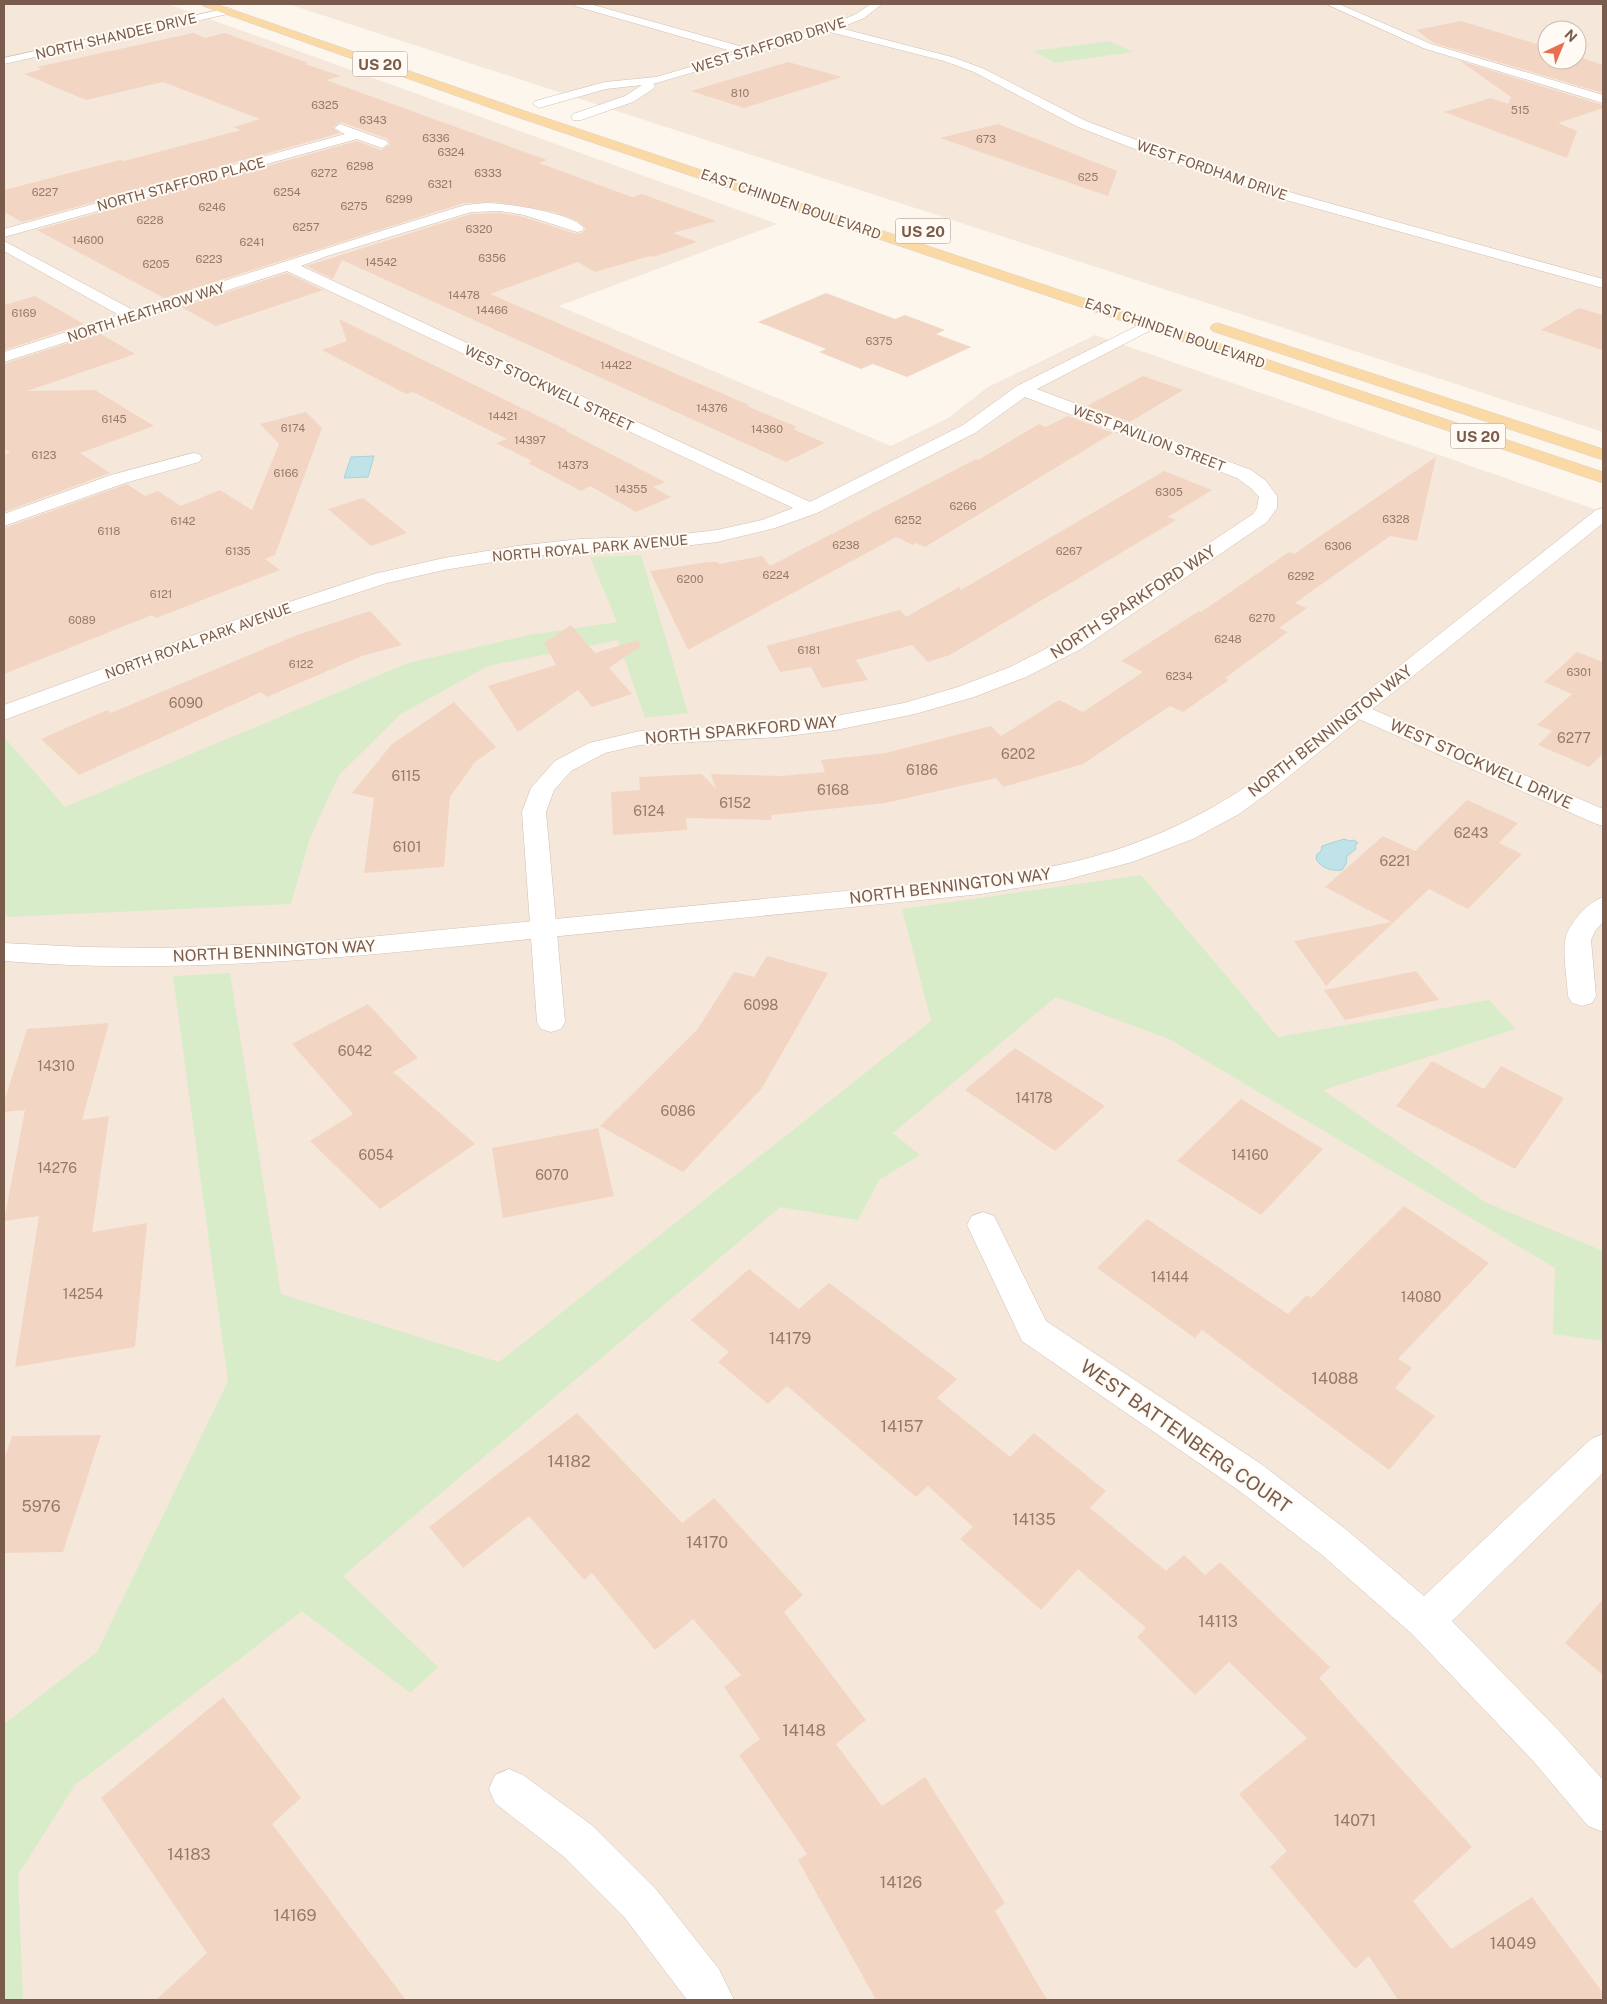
<svg xmlns="http://www.w3.org/2000/svg" width="1607" height="2004" font-family="'Public Sans',sans-serif">
<rect width="100%" height="100%" fill="#fdf6ec"/>
<!-- residential -->
<path fill="#f5e8da" fill-rule="evenodd" d="M4,4h164l609,220 -218,82 332,140 57,-28 40,-31 107,-52 508,177v1488h-1599z
M288,4h1315v428zM1547,30h30v30h-30z"/>
<!-- green -->
<path fill="#d8ecc9" d="M1110,41l23,11 -77,11 -23,-12z
M641,555l47,158 -43,5 -27,-78 -130,26 -87,48 -62,61 -29,63 -19,66 -282,13 -5,-4v-176l61,70 343,-144 121,-28 88,-13 -27,-65z
M1141,875l137,162 211,-37 27,29 -193,61 162,112 118,49v90l-50,-7 2,-66 -386,-229 -113,-42 -163,136 27,22 -41,25 -21,40 -78,-13 -437,369 95,91 -28,26 -108,-82 -228,175 -56,89 5,125h-19v-276l93,-72 131,-271 -55,-405 57,-3 51,321 218,68 432,-341 -29,-112z"/>
<!-- water -->
<path fill="#bfe3e8" stroke="#a5d3da" d="M374,456l-6,21 -24,1 7,-21z
M1344,839l6,2 4,-1 4,3 -3,2 1,4 -9,7 -1,8 -4,6c-11,1 -20,-1 -26,-11l1,-5 4,-3 1,-5z"/>
<!-- building -->
<path fill="#f3d5c3" d="M1461,21l86,26v13h30v-4l26,9v28l-169,-50 -18,-13z
M193,33l12,5 20,-5 83,30 -3,1 36,12 -15,4 221,80 -8,3 93,34 10,-3 74,27 -43,12 24,9 -44,15 -3,-1 -55,16 -17,-10 -88,32 259,111 -2,1 50,21 -4,2 32,14 -39,19 -444,-202 -9,19 -27,-13 165,-52 29,-1 24,4 52,17 6,-1 4,-4 -8,-8 -24,-9 -58,-10 -32,1 -300,95 -127,-68 320,-89 24,9 9,-5 -2,-6 -47,-17 -9,5 8,6 -318,89 -18,-10v-22l116,-30 4,1 117,-31 -8,-3 27,-8 -97,-37 -77,18 -62,-26 18,-5 -5,-2z
M1460,61l143,44v3l-45,15 19,8 -10,27 -123,-46 47,-14 17,6 3,-7z
M788,62l54,15 -98,31 -53,-17z
M998,124l119,47 -9,25 -168,-58z
M287,273l36,17 -107,36 -35,-19z
M826,293l69,26 10,-4 40,15 -9,4 35,13 -64,30 -34,-13 -12,5 -42,-17 7,-3 -68,-27z
M35,296l49,28 -80,26v-45z
M1579,308l24,7v35l-62,-20z
M339,319l228,111 -1,1 99,51 -12,5 18,10 -35,15 -46,-26 -9,5 -53,-28 4,-2 -36,-18 11,-4 -94,-47 -7,2 -84,-44 25,-9z
M99,333l36,21 -108,37 68,-1 59,36 -74,27 30,20 -106,39v-57l6,-3 -6,-4v-84z
M1143,376l40,14 -53,32 -43,-16z
M306,412l16,16 -47,127 -10,4 15,11 -124,48 -4,-3 -148,59v-146l123,-44 18,12 13,-5 23,15 39,-16 32,20 27,-66 -19,-20z
M1068,416l45,17 -188,114 -9,-4 -3,2 -17,-8 -208,113 -38,-79 58,-9h10l1,2 43,-8 8,10 206,-107 2,1 61,-36 7,3z
M1436,457l-19,84 -27,-5 -95,67 12,5 -28,20 9,4 -63,46 4,2 -46,32 -13,-6 -87,58 -80,23 -7,-9 -111,25 -113,12 -1,5 -85,-2 1,12 -74,5 -2,-43 29,-2 -1,-13 63,-3 14,15 -5,-15 71,2 43,-4 -4,-12 65,-7 105,-27 10,10 58,-36 24,12 60,-40 -22,-11 78,-50 2,1 88,-60 5,2z
M1164,471l48,19 -44,27 8,3 -226,135 -22,7 -16,-17 -56,15 12,20 -46,8 -11,-21 -31,5 -14,-26 134,-36 6,7 53,-30 2,3z
M363,498l44,35 -36,13 -43,-37z
M370,611l32,34 -40,11 -95,41 -6,-5 -182,83 -38,-36 66,-29 4,3 186,-78z
M571,625l24,28 43,-13 3,6 -32,22 23,26 -40,13 -14,-17 -60,42 -30,-46 68,-21 -12,-22z
M1577,652l26,10v92l-14,13 -51,-22 14,-14 -15,-6 35,-31 -28,-12z
M454,702l42,45 -21,15 -25,35 -6,70 -80,6 10,-75 -22,-5 40,-49z
M1467,800l51,23 -19,20 23,11 -54,55 -39,-20 -103,97 -32,-45 97,-19 -66,-35 58,-51 32,15z
M767,956l61,17 -66,115 -79,84 -83,-46 97,-96 37,-58 20,5z
M1416,971l23,29 -94,20 -21,-30z
M368,1004l50,54 -25,14 82,72 -95,65 -70,-68 43,-27 -61,-70z
M109,1023l-27,97 27,-4 -17,116 55,-9 -12,124 -120,20 24,-151 -35,5 21,-111 -21,2v-10l23,-73z
M1015,1048l90,58 -50,45 -90,-61z
M1432,1061l52,28 17,-23 63,32 -49,71 -119,-63z
M1241,1099l82,50 -62,66 -84,-54z
M598,1128l16,68 -111,22 -11,-70z
M1404,1206l85,57 -91,96 14,9 -17,20 40,28 -46,54 -187,-140 -7,8 -98,-70 50,-49 141,95 19,-19 4,3z
M749,1269l50,40 30,-26 128,96 -20,19 73,59 24,-24 72,58 -16,17 76,63 18,-16 21,20 15,-13 110,105 -11,11 153,169 -59,54 38,48 81,-52 71,96v7h-205l-29,-44 -14,13 -85,-102 17,-16 -48,-57 68,-56 -78,-76 -34,33 -58,-58 9,-9 -68,-59 -37,41 -81,-71 13,-12 -45,-41 -12,11 -129,-111 -19,18 -50,-42 11,-10 -38,-32z
M577,1413l105,110 32,-25 89,97 -19,17 82,108 -30,24 46,62 43,-29 80,126 -10,8 52,89h-171l-78,-140 9,-6 -68,-99 21,-16 -36,-52 17,-12 -48,-56 -38,31 -63,-77 -8,7 -55,-64 -66,52 -34,-41z
M101,1435l-38,117 -59,1v-93l8,-24z
M1603,1599v76l-38,-32z
M223,1697l78,101 -29,26 134,176h-250l51,-47 -106,-155z"/>
<g fill="none" stroke-linecap="round" stroke-linejoin="round">
<!-- minor casing -->
<g stroke="#d1beb0" stroke-width="1">
<path id="minor" d="M574,4h16l160,45 76,-22 30,-13 15,-10h11l-18,14 -24,10 112,29 30,11 104,53 77,29 133,44 307,85v9l-317,-88 -133,-44 -75,-29 -104,-55 -30,-11 -114,-29 -177,52 2,2 -2,3 -20,13 -52,18h-8l-2,-3 2,-3 52,-18 17,-11 -36,4 -67,19 -6,-4 2,-3 70,-19 51,-5 82,-24 -163,-47z
M1326,4h13l92,40 172,51v8l-180,-55z
M228,8l4,1 1,2 -1,2 -228,51v-6z
M340,124l47,17 1,3 -6,4 -25,-9 -353,98v-8l341,-95 -11,-6z
M486,203c20,0 87,10 98,25l-2,3 -5,1 -53,-17 -24,-4 -29,1 -144,44 -26,10 509,236 153,-77 54,-39 132,-66 6,2 2,3 -2,3 -118,61 214,81 15,11 11,15v12l-10,14 -186,127 -55,28 -52,20 -59,17 -79,16 -57,7 -139,8 -35,8 -34,18 -17,19 -8,22 19,210 -4,7 -10,3 -10,-3 -4,-7 -15,-210 9,-24 24,-27 34,-18 51,-12 139,-8 57,-7 68,-13 54,-16 52,-20 55,-28 188,-125 4,-6 2,-11 -7,-8 -15,-11 -212,-81 -50,36 -158,80 -42,15 -58,14 -50,6 -87,3 -63,7 -73,12 -57,13 -135,44 -248,93v-15l234,-86 136,-45 70,-16 73,-12 63,-7 87,-3 50,-6 45,-10 31,-12 -506,-237 -283,91v-10l115,-37 -115,-64v-10l129,69c111,-35 221,-71 332,-105z
M193,453l6,1 3,4 -3,4 -74,21 -121,43v-12l107,-39z
M1358,703l245,106v17l-9,-3 -244,-108 -3,-5 3,-5z
M1603,897v25l-8,9 -4,9 5,56 -4,7 -10,3 -10,-3 -4,-7c-1,-15 -5,-42 -3,-56 3,-16 23,-38 38,-43z
M983,1212l11,4 52,105 218,145 84,65 76,65 167,-157 12,-5v39l-151,148 110,113 41,46v52l-15,-6 -54,-64 -122,-128 -90,-79 -84,-65 -216,-149 -55,-116 5,-9z
M509,1769l14,6 70,51 62,62 64,81 15,31h-47l-62,-82 -62,-62 -68,-53 -6,-14 6,-14z"/>
</g>
<!-- tertiary casing -->
<g stroke="#d1beb0" stroke-width="1">
<path id="tertiary" d="M1603,508v15l-331,267 -33,24 -46,25 -61,23 -67,18 -84,14c-157,16 -314,31 -471,47 -168,17 -337,34 -506,20v-18l80,4 81,1 162,-7 654,-63c28,-5 56,-8 83,-14 69,-15 134,-44 192,-84l340,-270z"/>
</g>
<!-- primary casing -->
<g stroke="#dad1cd" stroke-width="1">
<path id="primary" d="M202,4h14l300,104 1087,364v11l-1095,-369 -305,-108z
M1218,323l385,126v11l-391,-129 -2,-3 2,-3z"/>
</g>
<!-- minor -->
<use href="#minor" fill="#fff" fill-rule="evenodd"/>
<!-- tertiary -->
<use href="#tertiary" fill="#fff" fill-rule="evenodd"/>
<!-- primary -->
<use href="#primary" fill="#fbd9a5" fill-rule="evenodd"/>
</g>
<g text-anchor="middle" dominant-baseline="central" stroke-width="4" stroke-linejoin="round" paint-order="stroke">
<!-- far-number labels -->
<g font-size="11" fill="#987a6a">
<text x="740" y="93">810</text>
<text x="325" y="105">6325</text>
<text x="1520" y="110">515</text>
<text x="373" y="120">6343</text>
<text x="436" y="138">6336</text>
<text x="986" y="139">673</text>
<text x="451" y="152">6324</text>
<text x="360" y="166">6298</text>
<text x="324" y="173">6272</text>
<text x="488" y="173">6333</text>
<text x="1088" y="177">625</text>
<text x="440" y="184">6321</text>
<text x="45" y="192">6227</text>
<text x="287" y="192">6254</text>
<text x="399" y="199">6299</text>
<text x="354" y="206">6275</text>
<text x="212" y="207">6246</text>
<text x="150" y="220">6228</text>
<text x="306" y="227">6257</text>
<text x="479" y="229">6320</text>
<text x="88" y="240">14600</text>
<text x="252" y="242">6241</text>
<text x="492" y="258">6356</text>
<text x="209" y="259">6223</text>
<text x="381" y="262">14542</text>
<text x="156" y="264">6205</text>
<text x="464" y="295">14478</text>
<text x="492" y="310">14466</text>
<text x="24" y="313">6169</text>
<text x="879" y="341">6375</text>
<text x="616" y="365">14422</text>
<text x="712" y="408">14376</text>
<text x="503" y="416">14421</text>
<text x="114" y="419">6145</text>
<text x="293" y="428">6174</text>
<text x="767" y="429">14360</text>
<text x="530" y="440">14397</text>
<text x="44" y="455">6123</text>
<text x="573" y="465">14373</text>
<text x="286" y="473">6166</text>
<text x="631" y="489">14355</text>
<text x="1169" y="492">6305</text>
<text x="963" y="506">6266</text>
<text x="1396" y="519">6328</text>
<text x="908" y="520">6252</text>
<text x="183" y="521">6142</text>
<text x="109" y="531">6118</text>
<text x="846" y="545">6238</text>
<text x="1338" y="546">6306</text>
<text x="238" y="551">6135</text>
<text x="1069" y="551">6267</text>
<text x="776" y="575">6224</text>
<text x="1301" y="576">6292</text>
<text x="690" y="579">6200</text>
<text x="161" y="594">6121</text>
<text x="1262" y="618">6270</text>
<text x="82" y="620">6089</text>
<text x="1228" y="639">6248</text>
<text x="809" y="650">6181</text>
<text x="301" y="664">6122</text>
<text x="1579" y="672">6301</text>
<text x="1179" y="676">6234</text>
</g>
<!-- far-street labels -->
<g font-size="14" fill="#7a5c4d" stroke="#fffaf3">
<text transform="translate(116 36) rotate(-13)">NORTH SHANDEE DRIVE</text>
<text transform="translate(769 45) rotate(-17)">WEST STAFFORD DRIVE</text>
<text transform="translate(1212 170) rotate(19)">WEST FORDHAM DRIVE</text>
<text transform="translate(181 184) rotate(-15)">NORTH STAFFORD PLACE</text>
<text transform="translate(791 204) rotate(19)">EAST CHINDEN BOULEVARD</text>
<text transform="translate(146 312) rotate(-18)">NORTH HEATHROW WAY</text>
<text transform="translate(1175 333) rotate(19)">EAST CHINDEN BOULEVARD</text>
<text transform="translate(549 388) rotate(25)">WEST STOCKWELL STREET</text>
<text transform="translate(1149 438) rotate(21)">WEST PAVILION STREET</text>
<text transform="translate(590 548) rotate(-5)">NORTH ROYAL PARK AVENUE</text>
<text transform="translate(198 641) rotate(-20)">NORTH ROYAL PARK AVENUE</text>
</g>
<!-- number labels -->
<g font-size="14" fill="#987a6a">
<text x="186" y="703">6090</text>
<text x="1574" y="738">6277</text>
<text x="1018" y="754">6202</text>
<text x="922" y="770">6186</text>
<text x="406" y="776">6115</text>
<text x="833" y="790">6168</text>
<text x="735" y="803">6152</text>
<text x="649" y="811">6124</text>
<text x="1471" y="833">6243</text>
<text x="407" y="847">6101</text>
<text x="1395" y="861">6221</text>
<text x="761" y="1005">6098</text>
<text x="355" y="1051">6042</text>
<text x="56" y="1066">14310</text>
<text x="1034" y="1098">14178</text>
<text x="678" y="1111">6086</text>
<text x="376" y="1155">6054</text>
<text x="1250" y="1155">14160</text>
<text x="57" y="1168">14276</text>
<text x="552" y="1175">6070</text>
<text x="1170" y="1277">14144</text>
<text x="83" y="1294">14254</text>
<text x="1421" y="1297">14080</text>
</g>
<!-- shield labels -->
<g fill="#fffaf3" stroke="#a28b7f" stroke-width="1">
<rect x="352.5" y="51.5" width="55" height="25" rx="4"/>
<rect x="895.5" y="218.5" width="55" height="25" rx="4"/>
<rect x="1450.5" y="423.5" width="55" height="25" rx="4"/>
</g>
<g font-size="15" font-weight="bold" fill="#7a5c4d">
<text x="380" y="64">US 20</text>
<text x="923" y="231">US 20</text>
<text x="1478" y="436">US 20</text>
</g>
<!-- street labels -->
<g font-size="16" fill="#7a5c4d" stroke="#fffaf3">
<text transform="translate(1133 602) rotate(-33)">NORTH SPARKFORD WAY</text>
<text transform="translate(741 730) rotate(-5)">NORTH SPARKFORD WAY</text>
<text transform="translate(1330 731) rotate(-38)">NORTH BENNINGTON WAY</text>
<text transform="translate(1481 764) rotate(24)">WEST STOCKWELL DRIVE</text>
<text transform="translate(950 886) rotate(-7)">NORTH BENNINGTON WAY</text>
<text transform="translate(274 951) rotate(-3)">NORTH BENNINGTON WAY</text>
</g>
<!-- near-number labels -->
<g font-size="16" fill="#987a6a">
<text x="790" y="1338">14179</text>
<text x="1335" y="1378">14088</text>
<text x="902" y="1426">14157</text>
<text x="569" y="1461">14182</text>
<text x="41" y="1506">5976</text>
<text x="1034" y="1519">14135</text>
<text x="707" y="1542">14170</text>
<text x="1218" y="1621">14113</text>
<text x="804" y="1730">14148</text>
<text x="1355" y="1820">14071</text>
<text x="189" y="1854">14183</text>
<text x="901" y="1882">14126</text>
<text x="295" y="1915">14169</text>
<text x="1513" y="1943">14049</text>
</g>
<!-- near-street labels -->
<g font-size="19" fill="#7a5c4d" stroke="#fffaf3">
<text transform="translate(1186 1436) rotate(35)">WEST BATTENBERG COURT</text>
</g>
</g>
<!-- border -->
<rect width="1607" height="2004" fill="none" stroke="#7a5c4d" stroke-width="10"/>
<!-- north arrow -->
<g transform="translate(1562 45) rotate(44)"><circle r="24" fill="#fffaf3" stroke="#cabbb1"/>
<path d="M0-4L9 19L0 12L-9 19Z" fill="#e76f51"/>
<text y="-8" font-size="14" font-weight="bold" text-anchor="middle" fill="#7a5c4d">N</text>
</g>
</svg>
